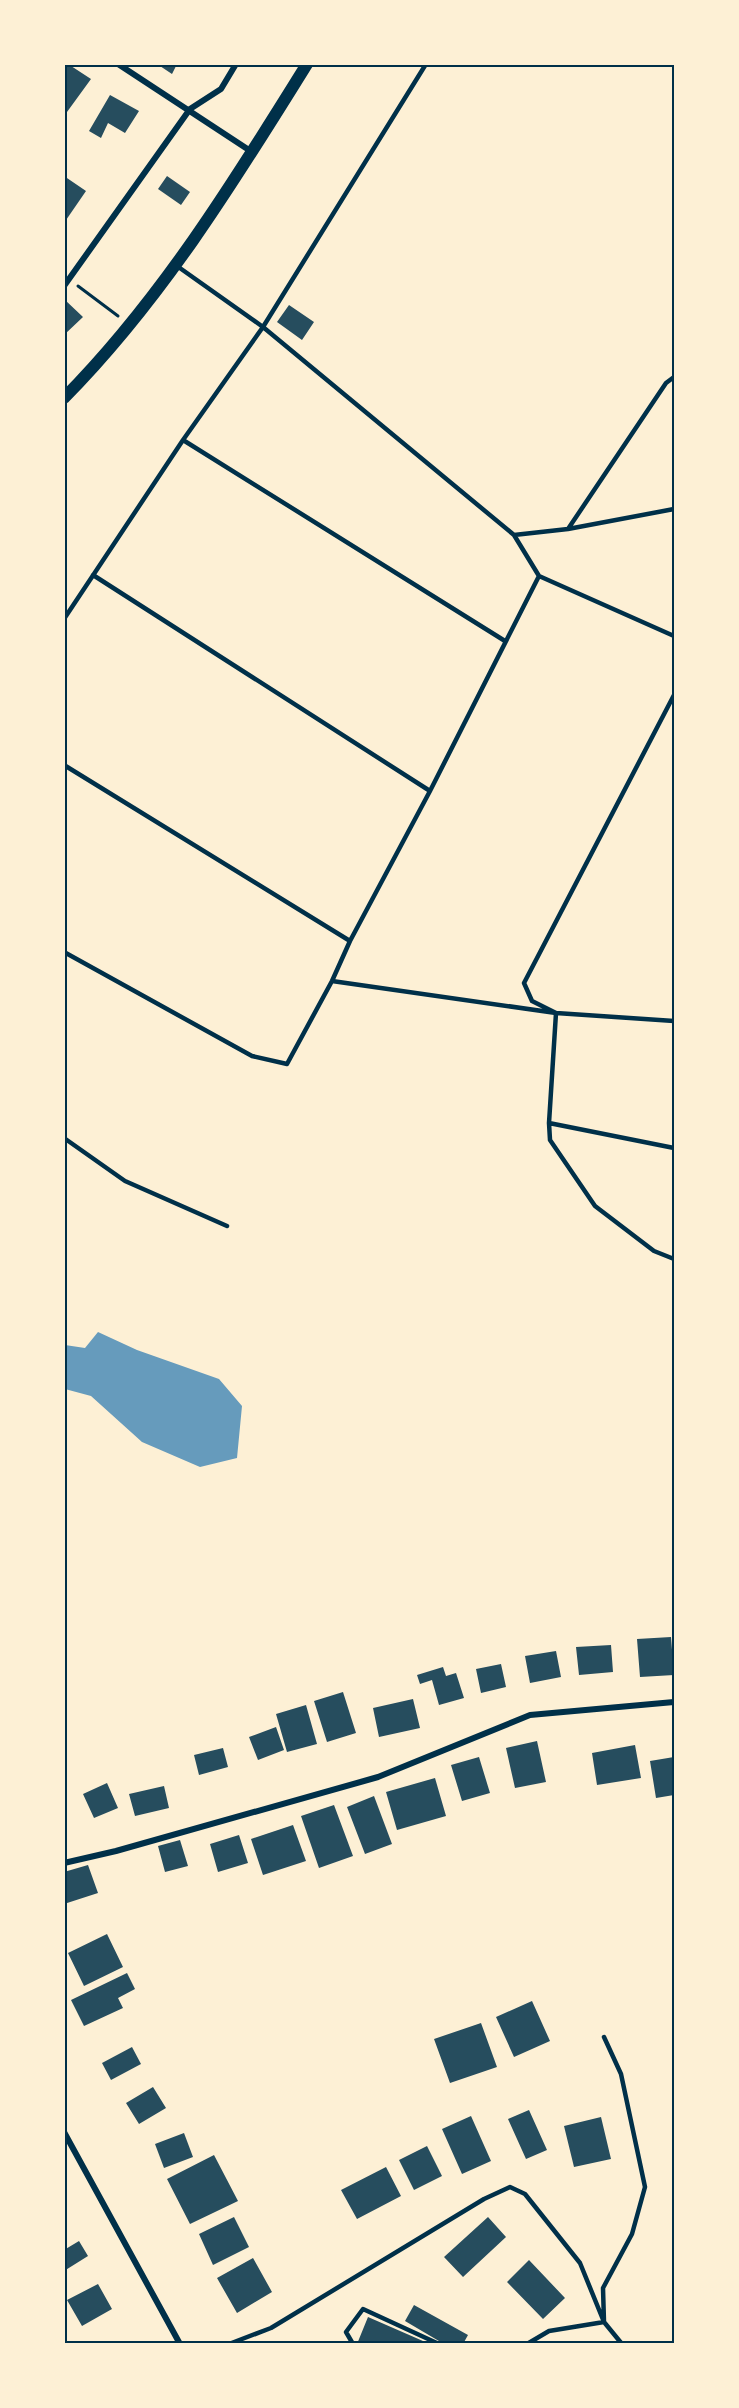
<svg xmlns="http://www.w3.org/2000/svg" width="739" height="2408" font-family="'Nunito Sans',sans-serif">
<rect width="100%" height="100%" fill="#fdf0d5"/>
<!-- water -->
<path fill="#669bbc" d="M98,1332l39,18 82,29 23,27 -5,52 -37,9 -58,-25 -51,-46 -26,-7v-44l20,3z"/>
<!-- building -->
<path fill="#264d5e" d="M68,64l23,15 -24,33 -3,-2v-40z
M157,64h20l-5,10z
M110,95l29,16 -14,22 -17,-10 -7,15 -12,-7z
M64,176l22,15 -22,32z
M167,176l23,16 -9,13 -23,-16z
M64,299l19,18 -19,18z
M289,305l25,17 -12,18 -25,-18z
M671,1637l3,38 -34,2 -3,-38z
M611,1645l2,27 -34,3 -3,-28z
M556,1651l5,26 -31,6 -5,-27z
M501,1664l5,23 -25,6 -5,-24z
M443,1667l3,9 10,-3 8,25 -25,7 -7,-25 -12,4 -3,-9z
M343,1692l13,41 -29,9 -13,-41z
M413,1699l7,29 -41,9 -6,-29z
M306,1705l11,39 -30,8 -11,-38z
M276,1727l8,23 -26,10 -9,-23z
M537,1741l9,41 -31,6 -9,-40z
M635,1745l6,33 -44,7 -5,-32z
M223,1748l5,19 -29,8 -5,-20z
M479,1757l11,36 -28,8 -11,-36z
M674,1757v38l-18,3 -6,-37z
M435,1778l11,38 -49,14 -11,-38z
M107,1783l11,25 -24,10 -11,-24z
M164,1786l5,22 -34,8 -6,-22z
M374,1796l18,48 -27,10 -18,-47z
M334,1805l19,51 -34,12 -18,-52z
M293,1825l13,36 -43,14 -12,-36z
M239,1835l9,28 -30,9 -8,-28z
M180,1840l8,26 -23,6 -7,-26z
M88,1865l10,28 -34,11v-32z
M107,1934l16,33 -39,19 -16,-33z
M127,1973l8,16 -17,9 5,10 -39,18 -13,-26z
M532,2001l18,40 -36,16 -18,-40z
M481,2023l16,44 -47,16 -16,-44z
M132,2047l9,17 -30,16 -9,-17z
M153,2087l13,21 -27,16 -13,-21z
M529,2110l18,40 -21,9 -18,-40z
M471,2116l20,45 -29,13 -20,-45z
M601,2117l10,42 -37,8 -10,-41z
M184,2133l9,24 -29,11 -9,-24z
M427,2146l15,30 -28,14 -15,-30z
M214,2155l24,46 -48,23 -23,-45z
M386,2167l15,29 -44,23 -16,-29z
M234,2217l15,30 -36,18 -14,-31z
M488,2217l18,20 -43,40 -19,-20z
M79,2241l9,15 -24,15v-21z
M253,2258l19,34 -35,21 -20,-35z
M529,2260l36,38 -22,21 -36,-37z
M98,2284l14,25 -30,17 -15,-26z
M414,2305l54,30 -5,9h-19l-39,-23z
M368,2317l55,24 -1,3h-65z"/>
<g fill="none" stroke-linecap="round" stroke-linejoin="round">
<!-- path -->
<path stroke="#003049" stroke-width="3" d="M78,286l40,30"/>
<!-- service -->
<path stroke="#003049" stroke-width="4.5" d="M426,64l-163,263 251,208 25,41
M183,440l322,201
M568,529l98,-146 8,-6
M514,535l54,-6 106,-20
M93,575l337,216
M64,619l119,-179 80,-113 -86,-61
M674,695l-150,288 8,18 24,12 -7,110 1,17 45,66 59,45 20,8
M64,765l286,176
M64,952l188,104 35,8 45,-83 18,-40 80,-150 109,-215 135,60
M332,981l224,32 118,8
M549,1123l125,25
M64,1138l61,43 102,45
M229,2344l42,-16 213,-129 26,-12 15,7 55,69 24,59 18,22
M353,2344l-7,-12 17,-23 76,35
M527,2344l22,-13 55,-9 -1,-34 29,-54 13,-47 -24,-113 -17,-37"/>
<!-- minor -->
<path stroke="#003049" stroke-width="6" d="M118,64l134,88
M64,286l126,-177 31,-20 15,-25
M64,1863l52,-12 262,-74 152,-62 144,-13
M64,2132l116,212"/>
<!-- secondary -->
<path stroke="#003049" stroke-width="12" d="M64,398c97,-98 171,-218 243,-334"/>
</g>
<!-- border -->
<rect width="739" height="2408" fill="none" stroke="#fdf0d5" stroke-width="132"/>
<rect x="66" y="66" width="607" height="2276" fill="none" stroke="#003049" stroke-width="2"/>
</svg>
